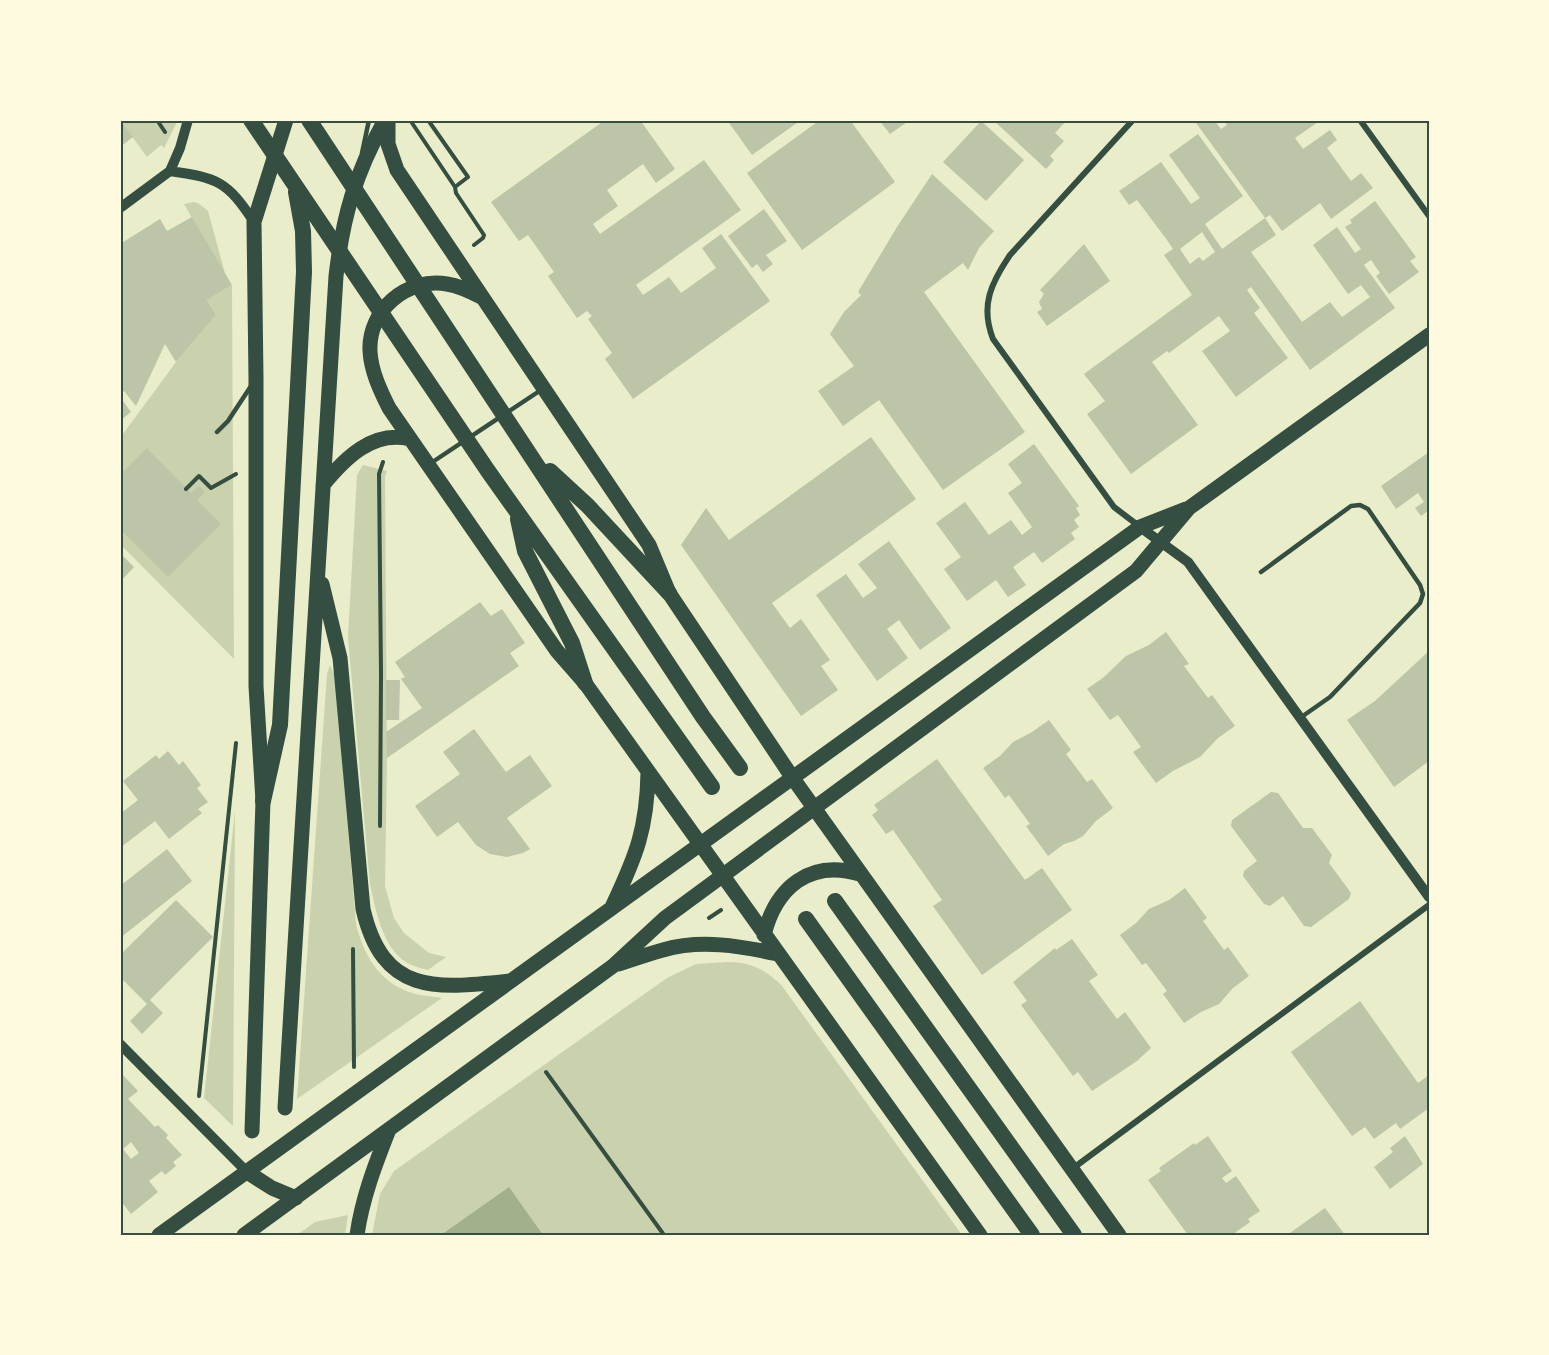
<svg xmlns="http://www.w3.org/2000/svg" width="1549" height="1355" font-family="Lato,sans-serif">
<rect width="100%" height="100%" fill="#e9edc9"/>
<!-- green -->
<path fill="#cad2ad" d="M120,120h58l-14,28 -3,-3 -14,12z
M193,202l5,1 10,8 18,66 -42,-73z
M232,285l2,374 -114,-115v-106l56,-76 40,-47 -9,-15z
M363,465l24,6 -2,5 2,282 -2,128 9,32 10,15 25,20 17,4 -18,13c-7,-2 -16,-4 -22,-8 -24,-15 -30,-52 -36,-77l-22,-248 9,-162z
M330,665l5,11 21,248c7,29 22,57 53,68 10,4 22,4 33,6l-145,101 30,-425z
M235,811l-2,315 -29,-28z
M728,962c22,0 39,8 54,24l180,249h-590l8,-41 14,-23 273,-193 29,-14z
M348,1215l-3,20h-48l18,-13z"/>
<!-- water -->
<path fill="#a3b18a" d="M509,1187l34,48h-102z"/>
<!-- building -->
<path fill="#bcc5a7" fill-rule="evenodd" d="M120,120l13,17 -13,10z
M605,120h35l35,49 -19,14 -13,-19 -36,26 11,16 -25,18 7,10 104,-74 37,50 -105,75 7,10 26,-18 12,16 35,-25 -14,-20 19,-14 49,67 -137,98 -28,-40 7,-6 -24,-34 4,-3 -5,-5 -10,7 -29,-42 6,-4 -26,-37 -9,6 -28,-39z
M727,120h74l-49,35z
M820,120h30l45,62 -93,68 -55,-77z
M879,120h31l-20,14z
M993,120h74l-12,13 9,8 -14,15 4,4 -8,9z
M1194,120h20l7,9 6,-4 -4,-5h93l2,2 -23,16 8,11 27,-19 7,10 -10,8 24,33 10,-8 12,15 -42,31 -11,-16 -38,28 -12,-16 -5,3z
M981,121l43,39 -38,41 -43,-39z
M1198,134l45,62 -38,28 17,25 43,-31 11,17 -25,17 51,70 28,-20 12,15 28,-20 -9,-12 -13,9 -35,-49 24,-18 18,26 6,-4 -16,-22 7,-4 -2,-3 25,-19 41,56 -6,4 9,11 -30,22 -13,-18 4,-3 -9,-13 -7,5 31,43 -85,62 -59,-83 -4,3 13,18 -6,5 34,45 -52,39 -34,-46 28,-20 -11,-15 -50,37 -2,-2 -15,11 46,63 -67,49 -44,-60 18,-13 -21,-27 108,-79 -28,-40 9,-6 -6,-9 -30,-40 -8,5 -10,-14 42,-29 30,42 9,-6 -31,-43zM1202,232l13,20 -12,9 -4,-4 -9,7 -10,-15z
M932,174l62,57 -15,17 -11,22 -5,-7 -39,29 101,140 -82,58 -64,-90 -36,26 -25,-35 36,-25 -24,-32 14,-22 17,-17 -3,-3 39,-65z
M764,209l23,32 -21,14 7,9 -10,8 -6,-8 -5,4 -24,-32z
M192,217l40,68 -25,15 9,15 -40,47 -11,-18 -29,62 -12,-15 -4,3v-150l40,-25 7,12z
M1084,244l26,37 -63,45 -10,-14 5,-3 -3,-7 5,-8 -4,-4z
M120,397l11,15 -11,9z
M871,437l45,62 -144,104 18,25 11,-9 29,41 -9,6 17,24 -37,26 -120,-171 25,-37 23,32z
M1034,444l45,62 -3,2 4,7 -6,5 5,7 -8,6 4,6 -33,24 -8,-11 -21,15 13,18 -18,12 -12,-17 -29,21 -23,-32 17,-12 -25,-34 29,-21 24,33 22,-15 11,15 10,-8 -24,-34 14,-10 -14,-19z
M147,448l44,45 8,-7 6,6 -8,8 24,24 -53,53 -48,-48v-54z
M1429,452v58l-8,6 -6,-8 9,-6 -6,-9 -22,16 -15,-23z
M889,541l62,87 -31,22 -21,-30 -12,9 21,29 -31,23 -61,-86 30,-21 17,24 14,-10 -19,-24z
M120,553l14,14 -14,15z
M480,602l11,14 11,-7 23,34 -15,10 9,13 -132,92 -1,-26 36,-24 -21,-29 4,-2 -10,-15z
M1166,632l23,32 -5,2 24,32 4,-3 23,31 -17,12 -18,19 -27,14 -17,12 -23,-31 8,-5 -23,-32 -8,5 -23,-31 17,-12 22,-21 23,-11z
M1429,651v110l-35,26 -47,-67 28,-19z
M386,680h14l-1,40h-13z
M1049,720l22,30 -5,4 21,28 5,-3 21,29 -17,13 -13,15 -9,5 -10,3 -16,12 -22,-30 4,-2 -21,-29 -4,3 -22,-30 17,-12 13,-14 19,-10z
M474,729l32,43 24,-17 22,31 -45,32 23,31 -7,4 -16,4 -17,-3 -14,-9 -18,-23 -21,15 -22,-31 45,-32 -17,-22z
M168,751l11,14 4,-4 18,24 -4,3 11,14 -10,7 4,4 -33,26 -14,-18 -35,27v-34l18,-14 -15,-19 33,-26 3,4z
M937,759l88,121 17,-12 30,42 -90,65 -49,-69 9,-6 -49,-70 -7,4 -14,-19 6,-5 -4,-5z
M1271,792l7,1 25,35h9l20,27 -3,8 22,30 -2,6 -38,28 -7,-1 -21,-30 -13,10 -6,-2 -21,-28 1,-5 13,-10 -26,-35 1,-6z
M167,849l25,32 -72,57v-52z
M1185,888l22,30 -4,3 21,29 4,-3 21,29 -16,12 -14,16 -18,8 -17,11 -21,-29 4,-3 -21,-28 -4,2 -22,-30 16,-12 13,-14 20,-9z
M176,900l37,37 -63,63 13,13 -21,21 -12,-13 17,-17 -27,-27v-22z
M1072,939l26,36 -9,6 28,38 8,-7 26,36 -14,13 -45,30 -14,-19 -5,4 -22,-30 -30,-41 6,-4 -14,-19 42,-34 1,2z
M1360,1001l58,82 11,-8v33l-29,21 -4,-6 -22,16 -9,-12 -13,9 -61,-84z
M120,1072l18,19 -10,8 27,28 3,-2 10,10 -2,3 16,17 -9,7 3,4 -11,9 -3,-4 -13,10 9,11 -27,22 -11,-14zM131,1142l8,11 -8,6 -8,-10z
M1208,1136l24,35 -10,7 4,5 10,-7 24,35 -12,8 2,3 -18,13h-44l-40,-55 13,-9 -2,-3 35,-25 1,2z
M1405,1136l18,28 -33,25 -16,-22 19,-15 -3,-4z
M1325,1208l20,27h-58z"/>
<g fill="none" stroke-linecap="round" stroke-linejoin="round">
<!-- path -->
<path stroke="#344e41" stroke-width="4" d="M157,120l8,12
M410,120l45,67
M428,120l40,57 -13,10 1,6 28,42 -1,3 -9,7
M186,489l13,-13 12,12 25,-14
M380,826l1,-152 -2,-200 4,-12
M709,918l12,-8
M353,949l1,118
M546,1072l118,163
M199,1096l37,-353"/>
<!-- service -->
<path stroke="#344e41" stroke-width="4.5" d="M362,153l7,-33
M217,432l11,-11 23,-35
M431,463l110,-73
M1261,572l90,-66 9,-1 8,4 52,76 3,9 -3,9 -90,94 -30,21"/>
<!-- minor -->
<path stroke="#344e41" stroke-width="6" d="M1133,120l-123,135c-19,28 -30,51 -17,84l121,168 25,19
M1360,120l69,96
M1072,1169l357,-264"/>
<!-- tertiary -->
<path stroke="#344e41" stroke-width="10" d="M170,171l10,-23 8,-28
M120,208l50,-37c48,7 57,10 84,51
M1140,527l48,35 241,335
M120,1044l127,128"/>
<!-- primary -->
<path stroke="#344e41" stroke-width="15" d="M388,120v24l9,26 252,375 20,48 123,184 327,458
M481,297c-11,-6 -22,-11 -34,-13 -40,-7 -79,26 -77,67 1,20 10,39 19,57l168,243 28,32 395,552
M323,485c22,-27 50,-55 87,-46
M322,584l18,74 23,251c20,86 72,80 146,72
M613,905c23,-49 34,-76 35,-132
M764,935c12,-48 46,-76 96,-61
M619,964c15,-5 29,-10 44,-14 38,-11 77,-4 115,4
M285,1108l51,-832c7,-60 19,-102 49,-156
M252,1131l11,-330 -7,-115v-307l-2,-157 32,-102
M247,1172l25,16 24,10
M159,1235l981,-708 46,-18
M244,1235l369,-269 52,-48 471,-347 53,-63 240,-173
M357,1235c5,-36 18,-70 31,-103"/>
<!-- trunk -->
<path stroke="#344e41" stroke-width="16" d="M251,120l237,351 224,316
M309,120l394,597 37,51
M550,471l38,35 81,87
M518,519l7,32 47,92 13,40
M263,801l17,-76 24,-453 -1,-41 -7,-39
M835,901l239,334
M806,919l226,316"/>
</g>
<!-- border -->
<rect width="1549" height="1355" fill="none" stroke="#fefae0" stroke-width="243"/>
<rect x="122" y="122" width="1306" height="1112" fill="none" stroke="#344e41" stroke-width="2"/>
</svg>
